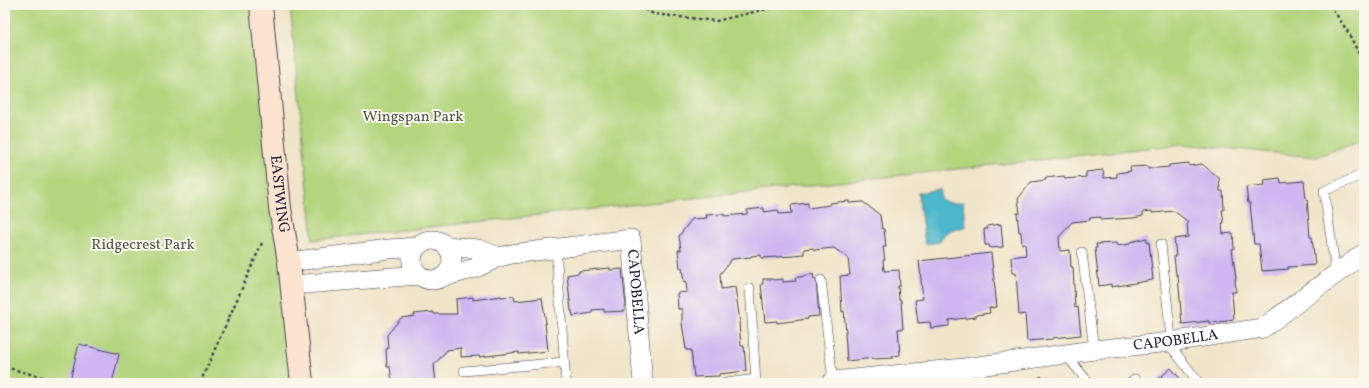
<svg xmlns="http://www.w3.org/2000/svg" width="1369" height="388" font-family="Vollkorn,serif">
<rect width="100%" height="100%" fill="#fbf7ec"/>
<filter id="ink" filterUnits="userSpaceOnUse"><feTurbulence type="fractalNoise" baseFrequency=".025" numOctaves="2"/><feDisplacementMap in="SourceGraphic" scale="8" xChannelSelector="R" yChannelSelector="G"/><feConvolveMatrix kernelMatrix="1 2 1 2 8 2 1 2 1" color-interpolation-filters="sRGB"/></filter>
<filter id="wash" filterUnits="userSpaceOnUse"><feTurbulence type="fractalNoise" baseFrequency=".012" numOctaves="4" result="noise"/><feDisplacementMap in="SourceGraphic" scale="16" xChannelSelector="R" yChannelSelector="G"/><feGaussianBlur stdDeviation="0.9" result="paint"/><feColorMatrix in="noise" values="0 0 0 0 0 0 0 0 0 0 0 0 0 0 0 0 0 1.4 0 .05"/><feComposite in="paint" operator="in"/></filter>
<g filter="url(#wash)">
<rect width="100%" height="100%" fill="#f0e5c9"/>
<!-- green -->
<path fill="#b3d57e" stroke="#6a7c5c" d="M5,5h250l42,378h-292z
M290,5h1074v134l-48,18 -132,-13 -871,96z"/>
<!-- water -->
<path fill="#4eb8cb" stroke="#386d83" d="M940,189v9c7,6 14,6 23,4l2,25c-14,2 -19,3 -26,15l-14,2 -7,-51z"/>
<g id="blocks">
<!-- building -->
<path fill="#ceb7f1" d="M1189,163v3l13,-2 17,14 1,13h3l1,19h-2l2,13h-2l1,11 10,-1 1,16h-2l4,30h-1l1,13h-4l2,27 -7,1v1l-18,2v-2l-27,3 -4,-49h-2l-2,-19h2l-2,-17 14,-2 -1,-16 -13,-10 -22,2v-2l-9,1v4l-10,2 -33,2v-3l-10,1v2l-18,2 -13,15 1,14 10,-1 1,17h2l2,41 3,-1 3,28 -28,3v1l-26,2 -2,-27 -6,1 -3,-42h-4l-1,-16 15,-2 -1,-11h-3l-1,-12h-2l-2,-19h3l-2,-14 13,-17 15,-2 -1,-2 19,-2 1,3 21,-2v-5l17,-2 1,8 13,-1v-4l14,-2 -1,-4 18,-1v3l21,-2v-2z
M1280,178l1,5 23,-2 2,17h1l3,39h2l3,28 -27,2v2l-26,2 -3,-27h-5l-4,-41h-2l-2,-16 19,-2 -1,-5z
M849,201v2l14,-1 17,13 2,14h2l2,18h-3l2,13h-2l1,11 15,-1 1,16h-2l1,14h2l2,29h-5l2,26 -7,1v2l-19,1v-1l-27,3 -2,-28h1l-2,-22 -2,1 -2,-36 10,-1 -2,-17 -14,-10 -20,2 -1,-2 -9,1v5l-11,1 1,1 -33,2v-3l-10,1v1l-19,2 -12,15 1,15 14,-2 5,35 -1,1 2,23h3l2,25 -27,3v2l-25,1 -3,-27h-5l-4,-27v-14h-4l-1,-16 10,-1 -1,-11 -2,1 -2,-14h-2l-2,-18h3l-2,-14 13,-17 15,-1 -1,-3 18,-1v2l23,-2v-4l17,-2v4l14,-2 1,4 13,-1 -1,-8 17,-2v5l22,-3v-2z
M1001,224l2,23 -13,1 -1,-3h-4l-1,-16h4l-1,-3z
M1147,238v5l2,-1 4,38 -42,7v-3l-12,2 -4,-38h2l-1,-4 20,-1 1,3 13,-2v-2z
M991,253l6,54 -8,1 1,5 -14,2v2l-27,3v6l-18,2 -1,-6 -12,1 -3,-23 8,-1 -4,-38z
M610,268v2l12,-1 4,37h-2l1,5 -21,1v-3l-12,1v3l-19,3 -1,-5h-1l-4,-36 12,-2v-2z
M813,274l1,5h2l3,37 -11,1v2l-31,4v-2l-12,1 -4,-38h2v-5h9l1,1 10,-1v3l13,-1 -1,-3z
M501,296v1l13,-1 1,5 27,-3 4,25h-1l3,28 -29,3v-2l-40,5v-1l-18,1v-9l-14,2 -13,15 2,18h-44l-2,-16h-3l-1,-18h2l-1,-14 14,-17 14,-2 -1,-2 19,-2 1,2h23l-1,-15 17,-2v3z
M79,344l40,10 -7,29h-30l-12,-3z
M1171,368l13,15h-30z
M1041,376l6,7h-15z
M503,379v4h-31v-1z"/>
</g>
</g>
<g filter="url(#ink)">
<use href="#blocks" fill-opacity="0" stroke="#413f50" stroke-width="1"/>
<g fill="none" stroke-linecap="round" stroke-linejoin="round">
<!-- lane casing -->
<g stroke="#413f50" stroke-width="10">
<path id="lane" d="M1161,244l11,104 27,35
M556,249l10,134
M1082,252l12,98
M1336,273l-12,-82 40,-17
M821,280l12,101
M750,288l6,95
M1065,354l24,29
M464,371l100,-9
M726,383l30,-4
M1131,383l4,-4"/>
</g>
<!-- street casing -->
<g stroke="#413f50" stroke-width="20">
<g id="street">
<circle cx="432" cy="260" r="20"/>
<path d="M447,246l31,3 21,8"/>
<path d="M289,262l100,-13 28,-2"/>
<path id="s1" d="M446,276l30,-8 23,-11 13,-3 119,-15 12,144"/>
<path d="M292,285l127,-10"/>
<path id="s2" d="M831,383l2,-2 131,-13 130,-18 76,-8 93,-14 101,-75"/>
</g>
</g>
<!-- secondary casing -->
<g stroke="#413f50" stroke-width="24">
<g id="secondary">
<path id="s3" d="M261,5l19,203 9,54 13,121"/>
</g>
</g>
<!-- path -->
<path stroke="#413f50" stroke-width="2.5" stroke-dasharray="3 3" stroke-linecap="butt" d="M634,5l20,9 62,7 67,-16
M1330,5l18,27 13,26 3,2
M5,367l58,16
M200,383l62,-140"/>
<!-- lane -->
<use href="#lane" stroke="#fff" stroke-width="9"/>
<!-- street -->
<use href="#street" stroke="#fff" stroke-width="19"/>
<!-- secondary -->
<use href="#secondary" stroke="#fde4d1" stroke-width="22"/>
</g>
</g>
<g text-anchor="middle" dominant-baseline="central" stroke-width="4" stroke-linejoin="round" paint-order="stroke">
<!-- park labels -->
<g font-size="15" fill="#4e584f" stroke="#fbf7ec">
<text x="413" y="117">Wingspan Park</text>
<text x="143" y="245">Ridgecrest Park</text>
</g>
<!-- street labels -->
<g font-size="15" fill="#22223b" stroke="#fbf7ec">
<text stroke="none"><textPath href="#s3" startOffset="190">EASTWING</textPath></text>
<text stroke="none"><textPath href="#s1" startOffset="243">CAPOBELLA</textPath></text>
<text stroke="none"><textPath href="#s2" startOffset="348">CAPOBELLA</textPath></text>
</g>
</g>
<!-- margin -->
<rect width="1369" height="388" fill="none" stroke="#fbf7ec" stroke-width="20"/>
</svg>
